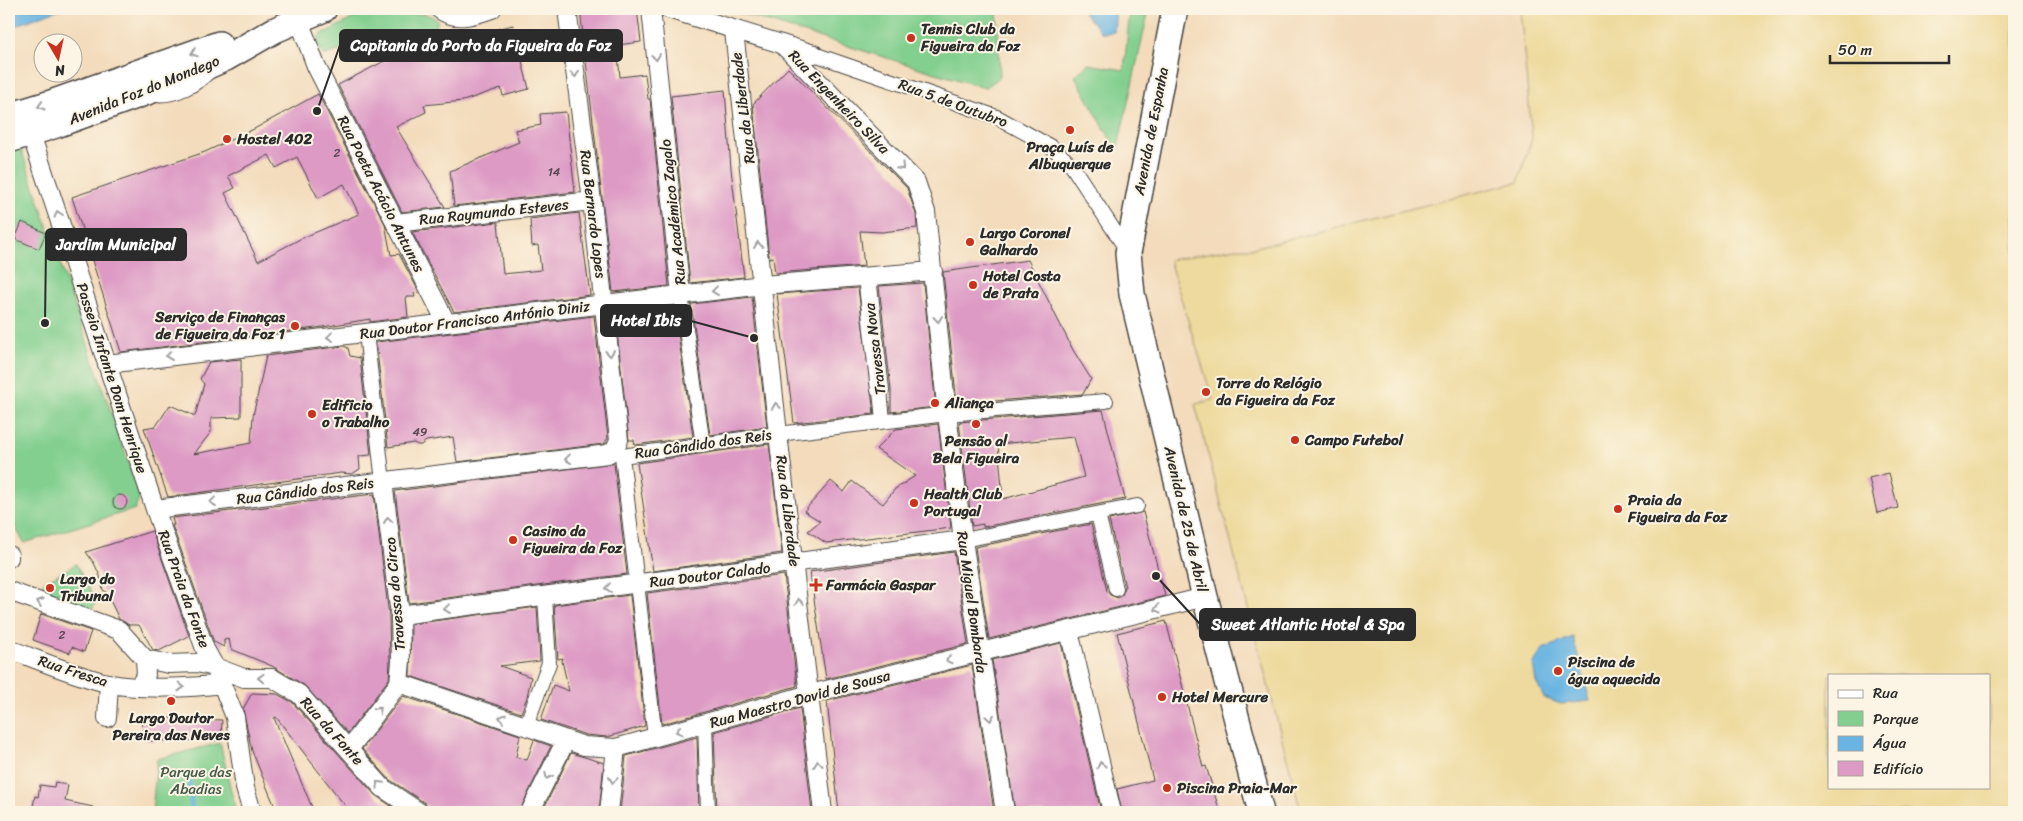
<svg xmlns="http://www.w3.org/2000/svg" width="2023" height="821" font-family="Sriracha,sans-serif">
<rect width="100%" height="100%" fill="#fcf5e5"/>
<filter id="ink" filterUnits="userSpaceOnUse"><feTurbulence type="fractalNoise" baseFrequency=".02" numOctaves="2"/><feDisplacementMap in="SourceGraphic" scale="10" xChannelSelector="R" yChannelSelector="G"/><feConvolveMatrix kernelMatrix="1 2 1 2 8 2 1 2 1" color-interpolation-filters="sRGB"/></filter>
<filter id="wash" filterUnits="userSpaceOnUse"><feTurbulence type="fractalNoise" baseFrequency=".0096" numOctaves="4" result="noise"/><feDisplacementMap in="SourceGraphic" scale="20" xChannelSelector="R" yChannelSelector="G"/><feGaussianBlur stdDeviation="1.12" result="paint"/><feColorMatrix in="noise" values="0 0 0 0 0 0 0 0 0 0 0 0 0 0 0 0 0 1.4 0 .05"/><feComposite in="paint" operator="in"/></filter>
<g filter="url(#wash)">
<rect width="100%" height="100%" fill="#f3dbbb"/>
<!-- green -->
<path fill="#82cf8f" stroke="#567d5d" d="M726,9h271l3,68 -15,11z
M1130,9h19l-32,142 -42,-75 13,-12 36,6z
M379,10c8,0 13,3 20,4 16,3 25,-6 39,7l-4,12 -39,2 -70,20 -3,-1 -5,-15 3,-4 46,-23z
M20,146l120,351 -5,12 -111,34 -15,-28v-365z
M76,564l20,37 -4,8 -49,-15 -5,-4 6,-8z
M220,743l16,69h-84l5,-53z"/>
<!-- sand -->
<path fill="#eeda9e" stroke="#8c8264" fill-rule="evenodd" d="M1520,9h494v803h-713l-106,-408 18,-4 -44,-140 67,-12h17l265,-66 14,-44zM1829,675h160v112h-160z"/>
<!-- water -->
<path fill="#69b4e2" stroke="#4a7086" d="M9,9h51l-51,19z
M1081,9h35l-2,23 -12,1z
M1573,637l17,64 -29,3 -17,-6 -8,-16 -3,-18 10,-15z"/>
<g fill="none" stroke-linecap="round" stroke-linejoin="round">
<!-- stream -->
<path stroke="#69b4e2" stroke-width="5" d="M189,779l3,33"/>
</g>
<g id="blocks">
<!-- building -->
<path fill="#dd9ac5" fill-rule="evenodd" d="M637,9l4,33 -24,3 3,32 25,-3 3,25h2l19,187 -56,6 -33,-282z
M513,25l16,64 -26,7 -2,-8 -38,13 -39,4 2,7 -30,15 49,80 -43,5 -64,-127 62,-32z
M788,68l119,120 9,26 1,14 -35,4 -22,-1 4,35 -89,7 -2,-16 -4,1 -16,-154z
M725,90l6,79 13,108 -54,6 -19,-187z
M318,94l67,130 6,31 8,-1 20,38 -5,1 1,4h-9l2,20 -38,5v-3l-54,9 -195,24 -49,-155 133,-45 49,-23zM269,155l7,13 21,-11 21,41 26,-14 15,30 -57,24 -44,23 -33,-68 10,-5 -7,-12z
M566,112l9,80 -121,14 -4,-35 69,-29 -4,-12 26,-5 -1,-11z
M579,213l11,82 -136,17 -42,-80 86,-10 5,52 38,-4 -3,-25 -6,1 -2,-27z
M22,222l24,11 -7,16 -24,-10z
M1028,260l45,90 18,29 -8,15 -126,10 -14,-132z
M923,283l13,124 -45,5v-23l-12,-103z
M858,288l16,126 -80,9 -17,-129z
M752,297l15,130 -57,8 -19,-131z
M674,306l19,131 -58,8 -1,-5h-5l-14,-127z
M594,316l14,122 -4,6 -147,18 -4,-25 -27,4 -5,4h-3l-4,-2 -26,4 -12,-105z
M344,346l4,2 2,8 10,2 11,97 -12,1 1,13 -8,5 -11,-1 -173,24 -24,-69 12,-2 14,-21 25,11 9,-32 -4,-5 9,-17 32,-3v58l-30,1v14l-17,22 57,-11 2,-27 13,-60z
M1103,410l22,89 -142,28v-3l-11,2 -13,-104zM1074,437l10,40 -81,22 -5,-55z
M938,424l13,104 -125,15 -18,-12 12,-10 -16,-10 27,-30 13,11 8,-11 31,23 12,-15 20,-13 -39,-27 20,-20z
M769,444l13,109 -129,18 -16,-108z
M614,463l13,111 -218,29 -14,-112z
M1889,473l9,35 -21,5 -8,-35z
M374,494l15,122 1,45 -1,18 -41,54 -44,-48 -32,-19 -41,-17 -2,-10 -5,1v7l-10,-5 -42,-117h2l-2,-7z
M113 502a7 7 0 1 1 14 0a7 7 0 1 1-14 0Z
M1143,512l22,84 -176,43 -14,-92 116,-23 16,67 3,4 8,3 4,-3 3,-8 -16,-67z
M152,531l37,105 -30,15 -6,-1 -14,-25h-10l-10,-6 -13,-27 -3,-2 -3,-14 -6,-13 -8,-11z
M954,552l14,92 -142,35 -16,-107z
M784,575l13,111 -135,38 -15,-131z
M630,595l15,131 -38,11 -21,-2 -45,-15 12,-35 16,6 -7,-30 1,-3 -5,1 -4,-54z
M537,607l3,54 -40,5 31,11 -4,20 -6,16 -111,-37 1,-52z
M41,614l50,17 -7,21 -12,-5 -2,6 -37,-13z
M1166,621l37,146 3,-1 14,46h-98l-5,-23 36,-9 -36,-147z
M1061,643l40,169h-86l-23,-152z
M972,665l22,147h-155l-12,-111z
M252,693l25,1 15,8 83,93 25,17h-50l-74,-95 -2,1 40,94h-37l-25,-61 -9,-42z
M403,696l117,39 -4,22 11,3 7,-20 17,6 -32,66h-89l-5,-9 -35,-23 -28,-31z
M800,708l12,104h-95l-3,-80z
M139,717l83,3 -1,20 -74,1z
M697,737l2,75h-79l6,-56z
M571,753l33,10 -5,49h-57z
M55,782l13,3 -3,16 28,6 -1,5 -60,-1 3,-15 3,1 2,-12 14,2z"/>
</g>
</g>
<g filter="url(#ink)">
<use href="#blocks" fill-opacity="0" stroke="#494541" stroke-width="1"/>
<g fill="none" stroke-linecap="round" stroke-linejoin="round">
<!-- service casing -->
<g stroke="#494541" stroke-width="11">
<path id="service" d="M157,97c19,1 41,-10 54,-24"/>
</g>
<!-- pedestrian casing -->
<g stroke="#494541" stroke-width="16">
<path id="pedestrian" d="M814,54l183,63 56,31 19,18 56,86
M681,295l22,150
M366,333l17,149
M880,390l3,31
M615,449l7,7 156,-22 169,-20 159,-13
M622,456l33,281
M1098,514l18,75
M963,540l174,-34
M705,723l3,89
M526,726l23,-63 -4,-67"/>
</g>
<!-- minor casing -->
<g stroke="#494541" stroke-width="20">
<path id="minor" d="M439,9c17,13 34,6 53,0
M651,9l30,286
M668,9l146,45
M299,20l17,46 130,256
M734,31l44,403 45,378
M782,44l134,138 10,30 21,202 16,126 42,272
M31,134l124,375 50,140 10,18 20,50 10,71 7,24
M395,223l197,-22
M867,277l13,113
M107,364l656,-79 170,-14
M155,509l453,-55 7,-5 4,-9 -27,-239 -25,-192
M9,555v3
M9,591l110,39 26,29 1,16 -7,11
M400,615l563,-75
M1069,631l43,181
M9,649c32,12 64,26 98,34 30,7 85,5 115,1
M145,659l24,5 28,-1 18,4 29,11h28l27,16 84,94 36,24
M399,683l185,63 32,2 194,-54 395,-97
M107,718l2,-35
M349,749l50,-66 2,-22 -1,-46 -17,-133
M530,812l36,-72
M609,812l7,-64"/>
</g>
<!-- secondary casing -->
<g stroke="#494541" stroke-width="28">
<path id="secondary" d="M1175,9l-47,244 4,41 73,303 56,215
M9,116l39,-12 171,-60
M9,140l47,-15 102,-37 68,-30 49,-28 49,-21"/>
</g>
<!-- service -->
<use href="#service" stroke="#fff" stroke-width="9"/>
<!-- pedestrian -->
<use href="#pedestrian" stroke="#fff" stroke-width="14"/>
<!-- minor -->
<use href="#minor" stroke="#fff" stroke-width="18"/>
<!-- secondary -->
<use href="#secondary" stroke="#fff" stroke-width="25"/>
</g>
<!-- one-way arrows -->
<defs><path id="oneway-chevron" d="M-2-3.5L2.5 0L-2 3.5" fill="none" stroke-width="1.6" stroke-linecap="round" stroke-linejoin="round" transform="scale(1.25)"/></defs>
<g stroke="#a0a0a0">
<use href="#oneway-chevron" transform="translate(194 53) rotate(161)"/>
<use href="#oneway-chevron" transform="translate(656 57) rotate(84)"/>
<use href="#oneway-chevron" transform="translate(575 74) rotate(82)"/>
<use href="#oneway-chevron" transform="translate(41 106) rotate(163)"/>
<use href="#oneway-chevron" transform="translate(901 167) rotate(46)"/>
<use href="#oneway-chevron" transform="translate(58 214) rotate(-108)"/>
<use href="#oneway-chevron" transform="translate(758 245) rotate(-97)"/>
<use href="#oneway-chevron" transform="translate(715 291) rotate(173)"/>
<use href="#oneway-chevron" transform="translate(938 319) rotate(84)"/>
<use href="#oneway-chevron" transform="translate(330 337) rotate(173)"/>
<use href="#oneway-chevron" transform="translate(610 353) rotate(84)"/>
<use href="#oneway-chevron" transform="translate(169 356) rotate(173)"/>
<use href="#oneway-chevron" transform="translate(776 406) rotate(-96)"/>
<use href="#oneway-chevron" transform="translate(568 459) rotate(173)"/>
<use href="#oneway-chevron" transform="translate(213 502) rotate(173)"/>
<use href="#oneway-chevron" transform="translate(388 520) rotate(-97)"/>
<use href="#oneway-chevron" transform="translate(608 588) rotate(173)"/>
<use href="#oneway-chevron" transform="translate(40 602) rotate(-160)"/>
<use href="#oneway-chevron" transform="translate(799 602) rotate(-97)"/>
<use href="#oneway-chevron" transform="translate(447 609) rotate(173)"/>
<use href="#oneway-chevron" transform="translate(1157 609) rotate(166)"/>
<use href="#oneway-chevron" transform="translate(949 660) rotate(166)"/>
<use href="#oneway-chevron" transform="translate(261 678) rotate(-178)"/>
<use href="#oneway-chevron" transform="translate(181 687) rotate(1)"/>
<use href="#oneway-chevron" transform="translate(378 710) rotate(-53)"/>
<use href="#oneway-chevron" transform="translate(502 718) rotate(-162)"/>
<use href="#oneway-chevron" transform="translate(990 718) rotate(81)"/>
<use href="#oneway-chevron" transform="translate(679 731) rotate(165)"/>
<use href="#oneway-chevron" transform="translate(818 764) rotate(-96)"/>
<use href="#oneway-chevron" transform="translate(1101 765) rotate(-103)"/>
<use href="#oneway-chevron" transform="translate(548 776) rotate(116)"/>
<use href="#oneway-chevron" transform="translate(613 780) rotate(96)"/>
<use href="#oneway-chevron" transform="translate(379 784) rotate(-134)"/>
</g>
</g>
<!-- markers -->
<g fill="#c8321e" stroke="#fcf5e5" stroke-width="2">
<circle cx="911" cy="38" r="5"/>
<circle cx="1070" cy="130" r="5"/>
<circle cx="227" cy="139" r="5"/>
<circle cx="970" cy="242" r="5"/>
<circle cx="973" cy="285" r="5"/>
<circle cx="295" cy="326" r="5"/>
<circle cx="1206" cy="392" r="5"/>
<circle cx="935" cy="403" r="5"/>
<circle cx="312" cy="414" r="5"/>
<circle cx="976" cy="424" r="5"/>
<circle cx="1295" cy="440" r="5"/>
<circle cx="914" cy="503" r="5"/>
<circle cx="1618" cy="509" r="5"/>
<circle cx="513" cy="540" r="5"/>
<path d="M813.5 577.5h5v5h5v5h-5v5h-5v-5h-5v-5h5z"/>
<circle cx="50" cy="588" r="5"/>
<circle cx="1558" cy="671" r="5"/>
<circle cx="1162" cy="697" r="5"/>
<circle cx="171" cy="701" r="5"/>
<circle cx="1167" cy="788" r="5"/>
</g>
<g text-anchor="middle" dominant-baseline="central" stroke-width="4" stroke-linejoin="round" paint-order="stroke">
<!-- number labels -->
<g font-size="12" fill="#584752">
<text x="337" y="153">2</text>
<text x="554" y="172">14</text>
<text x="420" y="432">49</text>
<text x="62" y="635">2</text>
</g>
<!-- poi labels -->
<g font-size="15" font-weight="bold" fill="#2b2b2b" stroke="#fcf5e5" text-anchor="start">
<text x="921" y="29">Tennis Club da<tspan x="921" dy="17">Figueira da Foz</tspan></text>
<text x="237" y="139">Hostel 402</text>
<text x="1070" y="147" text-anchor="middle">Praça Luís de<tspan x="1070" dy="17">Albuquerque</tspan></text>
<text x="980" y="233">Largo Coronel<tspan x="980" dy="17">Galhardo</tspan></text>
<text x="983" y="276">Hotel Costa<tspan x="983" dy="17">de Prata</tspan></text>
<text x="285" y="317" text-anchor="end">Serviço de Finanças<tspan x="285" dy="17">de Figueira da Foz 1</tspan></text>
<text x="1216" y="383">Torre do Relógio<tspan x="1216" dy="17">da Figueira da Foz</tspan></text>
<text x="945" y="403">Aliança</text>
<text x="322" y="405">Edificio<tspan x="322" dy="17">o Trabalho</tspan></text>
<text x="1305" y="440">Campo Futebol</text>
<text x="976" y="441" text-anchor="middle">Pensão al<tspan x="976" dy="17">Bela Figueira</tspan></text>
<text x="924" y="494">Health Club<tspan x="924" dy="17">Portugal</tspan></text>
<text x="1628" y="500">Praia da<tspan x="1628" dy="17">Figueira da Foz</tspan></text>
<text x="523" y="531">Casino da<tspan x="523" dy="17">Figueira da Foz</tspan></text>
<text x="60" y="579">Largo do<tspan x="60" dy="17">Tribunal</tspan></text>
<text x="826" y="585">Farmácia Gaspar</text>
<text x="1568" y="662">Piscina de<tspan x="1568" dy="17">água aquecida</tspan></text>
<text x="1172" y="697">Hotel Mercure</text>
<text x="171" y="718" text-anchor="middle">Largo Doutor<tspan x="171" dy="17">Pereira das Neves</tspan></text>
<text x="1177" y="788">Piscina Praia-Mar</text>
</g>
<!-- street labels -->
<g font-size="15" fill="#2b2b2b" stroke="#fcf5e5">
<text transform="translate(144 90) rotate(-22)">Avenida Foz do Mondego</text>
<text transform="translate(839 102) rotate(46)">Rua Engenheiro Silva</text>
<text transform="translate(953 103) rotate(20)">Rua 5 de Outubro</text>
<text transform="translate(743 108) rotate(-97)">Rua da Liberdade</text>
<text transform="translate(1151 131) rotate(-79)">Avenida de Espanha</text>
<text transform="translate(381 194) rotate(63)">Rua Poeta Acácio Antunes</text>
<text transform="translate(494 212) rotate(-6)">Rua Raymundo Esteves</text>
<text transform="translate(673 212) rotate(-96)">Rua Académico Zagalo</text>
<text transform="translate(593 214) rotate(83)">Rua Bernardo Lopes</text>
<text transform="translate(475 320) rotate(-7)">Rua Doutor Francisco António Diniz</text>
<text transform="translate(875 349) rotate(-97)">Travessa Nova</text>
<text transform="translate(112 378) rotate(72)">Passeio Infante Dom Henrique</text>
<text transform="translate(703 444) rotate(-8)">Rua Cândido dos Reis</text>
<text transform="translate(305 491) rotate(-7)">Rua Cândido dos Reis</text>
<text transform="translate(788 511) rotate(83)">Rua da Liberdade</text>
<text transform="translate(1186 519) rotate(77)">Avenida de 25 de Abril</text>
<text transform="translate(710 575) rotate(-7)">Rua Doutor Calado</text>
<text transform="translate(184 589) rotate(70)">Rua Praia da Fonte</text>
<text transform="translate(395 594) rotate(-95)">Travessa do Circo</text>
<text transform="translate(972 602) rotate(82)">Rua Miguel Bombarda</text>
<text transform="translate(73 671) rotate(18)">Rua Fresca</text>
<text transform="translate(800 699) rotate(-15)">Rua Maestro David de Sousa</text>
<text transform="translate(332 731) rotate(48)">Rua da Fonte</text>
</g>
<!-- park labels -->
<g font-size="15" fill="#455c49" stroke="#fcf5e5">
<text x="196" y="772">Parque das<tspan x="196" dy="17">Abadias</tspan></text>
</g>
</g>
<!-- callouts -->
<path fill="none" stroke="#2b2b2b" stroke-width="2" d="M317 111L340 45M45 323L46 245M754 338L691 321M1156 576L1200 624"/>
<g fill="#2b2b2b" stroke="#fcf5e5" stroke-width="2">
<circle cx="317" cy="111" r="5"/>
<circle cx="45" cy="323" r="5"/>
<circle cx="754" cy="338" r="5"/>
<circle cx="1156" cy="576" r="5"/>
</g>
<g fill="#2b2b2b" stroke="#2b2b2b" stroke-width="2">
<rect x="340" y="30" width="282" height="31" rx="5"/>
<rect x="46" y="229" width="140" height="31" rx="5"/>
<rect x="601" y="305" width="90" height="31" rx="5"/>
<rect x="1200" y="609" width="215" height="31" rx="5"/>
</g>
<g font-size="16" text-anchor="middle" font-weight="bold" fill="#fff">
<text x="481" y="51">Capitania do Porto da Figueira da Foz</text>
<text x="116" y="250">Jardim Municipal</text>
<text x="646" y="326">Hotel Ibis</text>
<text x="1308" y="630">Sweet Atlantic Hotel &amp; Spa</text>
</g>
<!-- margin -->
<rect width="2023" height="821" fill="none" stroke="#fcf5e5" stroke-width="30"/>
<!-- legend -->
<rect x="1828" y="674" width="162" height="115" fill="#fcf5e5" stroke="#a8a49b"/>
<rect x="1838" y="690" width="25" height="8" fill="#ffffff" stroke="#a8a49b"/>
<text x="1873" y="698" font-size="15" fill="#2b2b2b">Rua</text>
<rect x="1838" y="711" width="25" height="15" fill="#82cf8f" stroke="#a8a49b"/>
<text x="1873" y="724" font-size="15" fill="#2b2b2b">Parque</text>
<rect x="1838" y="736" width="25" height="15" fill="#69b4e2" stroke="#a8a49b"/>
<text x="1873" y="748" font-size="15" fill="#2b2b2b">Água</text>
<rect x="1838" y="761" width="25" height="15" fill="#dd9ac5" stroke="#a8a49b"/>
<text x="1873" y="774" font-size="15" fill="#2b2b2b">Edifício</text>
<!-- north arrow -->
<g transform="translate(58 58) rotate(171)"><circle r="24" fill="#fcf5e5" stroke="#a8a49b"/>
<path d="M0-4L9 19L0 12L-9 19Z" fill="#c8321e"/>
<text y="-8" font-size="14" font-weight="bold" text-anchor="middle" fill="#2b2b2b">N</text>
</g>
<!-- scale -->
<path d="M1830 55v8h119v-8" fill="none" stroke="#2b2b2b" stroke-width="2.5"/>
<text x="1838" y="55" font-size="15" fill="#2b2b2b" stroke="#fcf5e5" stroke-width="4" paint-order="stroke">50 m</text>
</svg>
